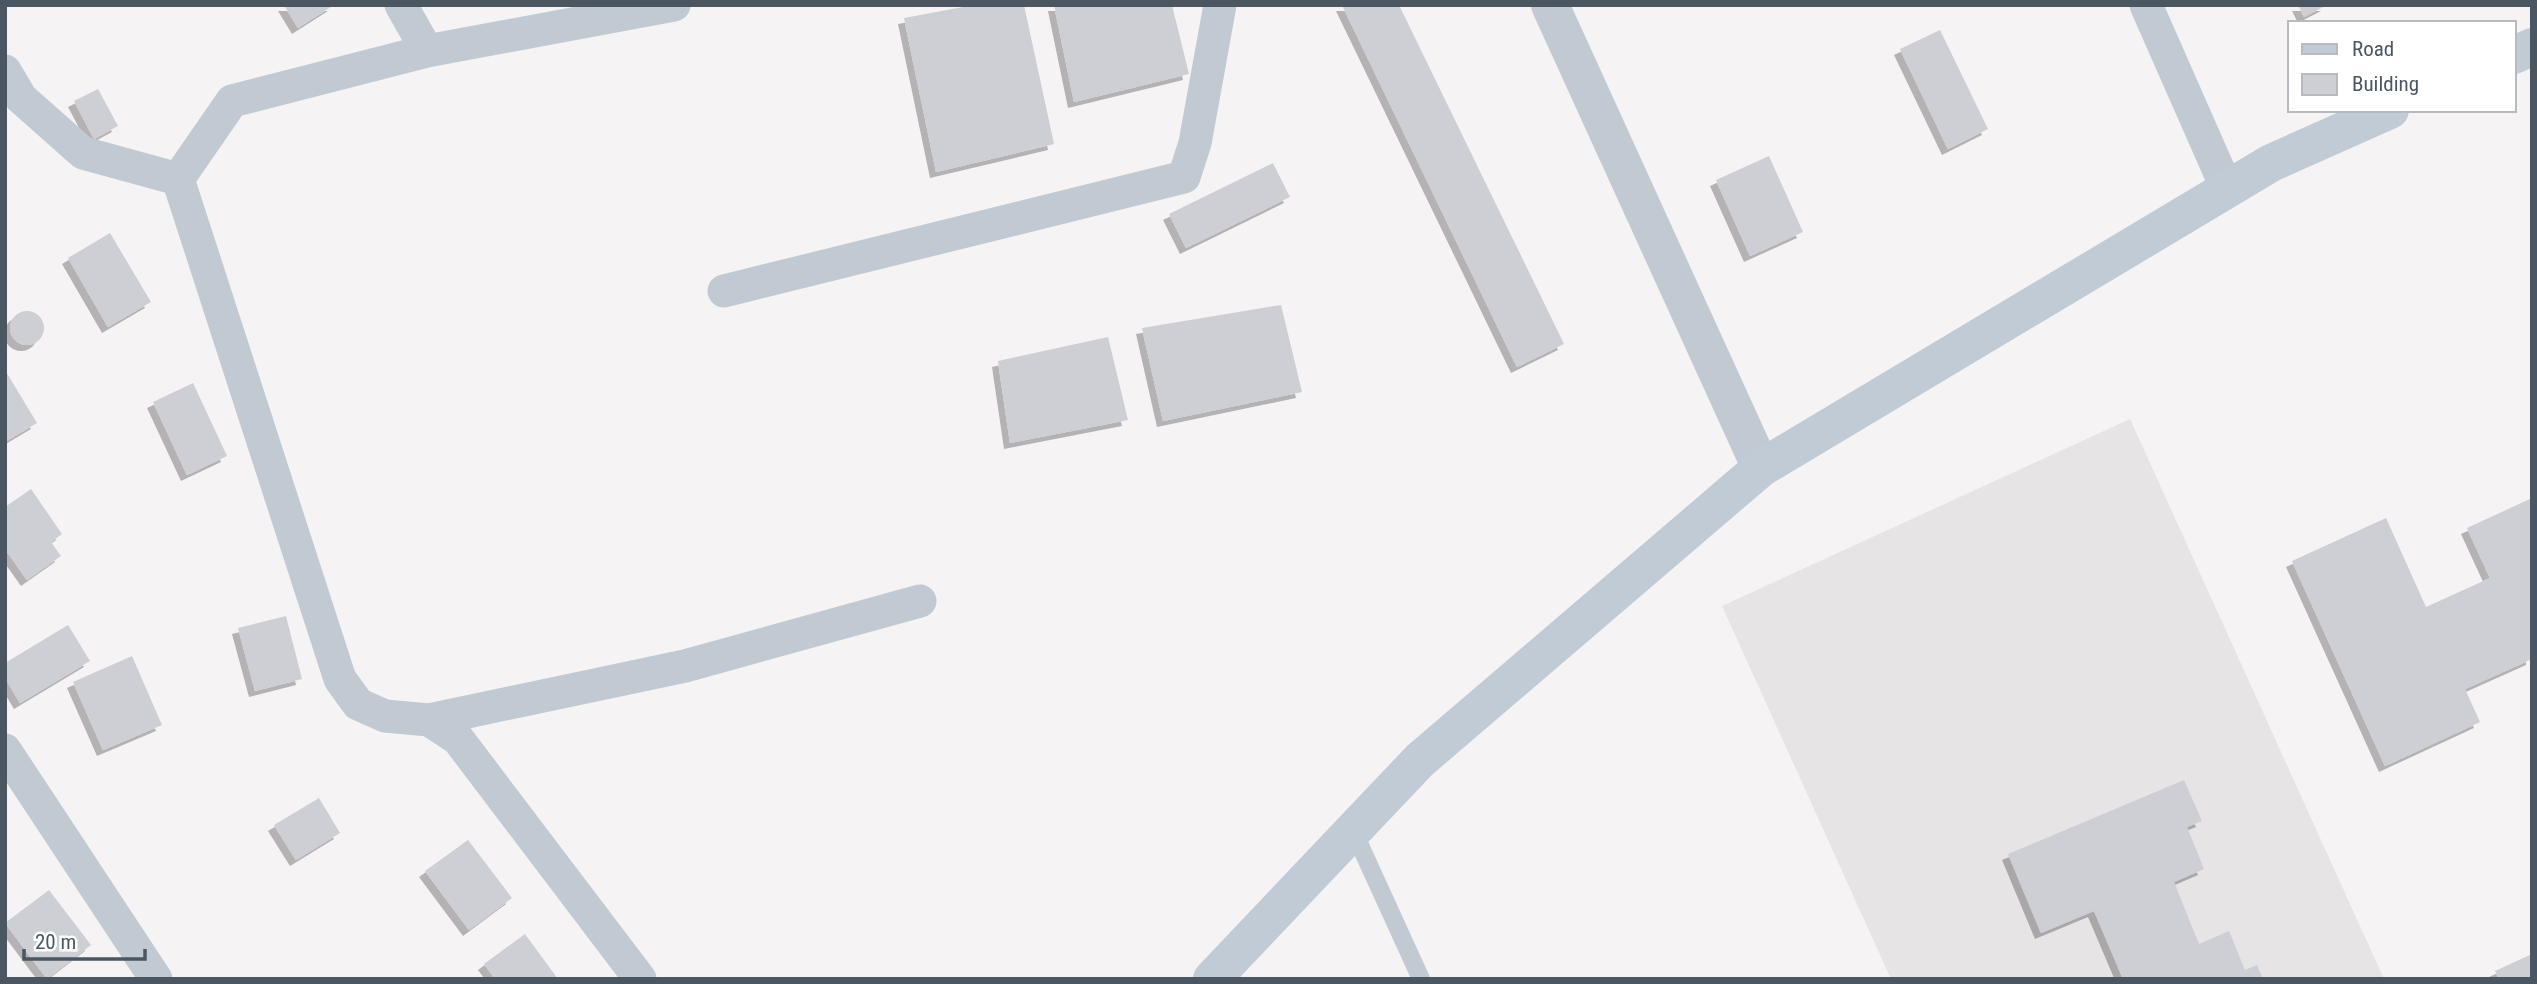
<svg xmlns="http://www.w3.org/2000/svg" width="2537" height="984" font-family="'Roboto Condensed',sans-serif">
<defs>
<filter id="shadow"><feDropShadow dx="-6" dy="6" stdDeviation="0" flood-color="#0004"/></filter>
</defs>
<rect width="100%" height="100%" fill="#f5f3f3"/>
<!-- education -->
<path fill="#e6e4e5" d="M2130,419l254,560h-493l-169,-373z"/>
<!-- building -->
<path fill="#cdcfd5" filter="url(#shadow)" d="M284,5h50l-36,23z
M974,5h50l30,139 -118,28 -32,-154z
M1054,5h118l17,69 -115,28z
M1342,5h57l165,339 -47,23z
M2298,5h29l-23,12z
M1940,30l48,99 -40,20 -48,-100z
M98,89l20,37 -24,13 -20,-38z
M1769,156l34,76 -53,24 -34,-76z
M1273,163l17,34 -104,51 -17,-34z
M110,233l41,69 -43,25 -40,-69z
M1281,305l21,87 -139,29 -21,-93z
M10 328a17 17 0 1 1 34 0a17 17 0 1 1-34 0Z
M1108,337l20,83 -118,23 -12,-82z
M5,370l32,53 -32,19z
M193,383l34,73 -40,19 -34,-73z
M31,489l31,45 -11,8 10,14 -34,24 -22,-31v-42z
M2532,498v161l-67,30 15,33 -95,44 -93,-205 94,-43 40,89 64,-29 -23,-50z
M286,616l16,63 -47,12 -17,-63z
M68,625l22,36 -70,42 -15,-25v-15z
M132,656l30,69 -59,25 -30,-68z
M2184,780l18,41 -15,6 17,42 -30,13 25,62 30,-13 16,39 12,-5 6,14h-140l-29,-68 -53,22 -33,-79z
M319,798l21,35 -44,27 -22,-35z
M468,840l44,58 -43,32 -44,-59z
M49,890l42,55 -44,34 -42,-56z
M525,934l33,45h-63l-11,-15z
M2532,954v25h-33l-4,-8z"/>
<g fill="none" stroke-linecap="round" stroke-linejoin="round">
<!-- service -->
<path stroke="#c1cad2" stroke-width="18" d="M1353,830l68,149"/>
<!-- minor -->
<path stroke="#c1cad2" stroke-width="33" d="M401,5l26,46
M2146,5l81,184
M5,71l16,27 62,55 95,26
M178,179l162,500 18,25 27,12 44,4 29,19 182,240
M178,179l54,-78 195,-50 247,-46
M724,291l460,-114 11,-34 25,-138
M429,720l256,-54 235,-65
M5,750l151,229"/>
<!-- tertiary -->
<path stroke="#c1cad2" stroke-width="38" d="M1550,5l211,463"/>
<!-- secondary -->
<path stroke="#c1cbd6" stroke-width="38" d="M2514,55l18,-8
M1212,979l208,-219 341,-292 510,-305 119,-53"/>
</g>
<!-- border -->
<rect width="2537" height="984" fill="none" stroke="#4a5661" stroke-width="14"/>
<!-- legend -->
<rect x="2288" y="21" width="228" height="91" fill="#ffffff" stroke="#b7bbc0" stroke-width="2"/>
<rect x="2302" y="44" width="35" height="10" fill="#c1cbd6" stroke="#b7bbc0" stroke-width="2"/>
<text x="2352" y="56" font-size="21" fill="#4a5661">Road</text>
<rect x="2302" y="74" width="35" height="21" fill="#cdcfd5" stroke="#b7bbc0" stroke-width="2"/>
<text x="2352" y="91" font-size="21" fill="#4a5661">Building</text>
<!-- scale -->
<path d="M24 949v10h121v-10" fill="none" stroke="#4a5661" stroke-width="3.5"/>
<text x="35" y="949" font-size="21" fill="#4a5661" stroke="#ffffff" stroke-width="5" paint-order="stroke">20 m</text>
</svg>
